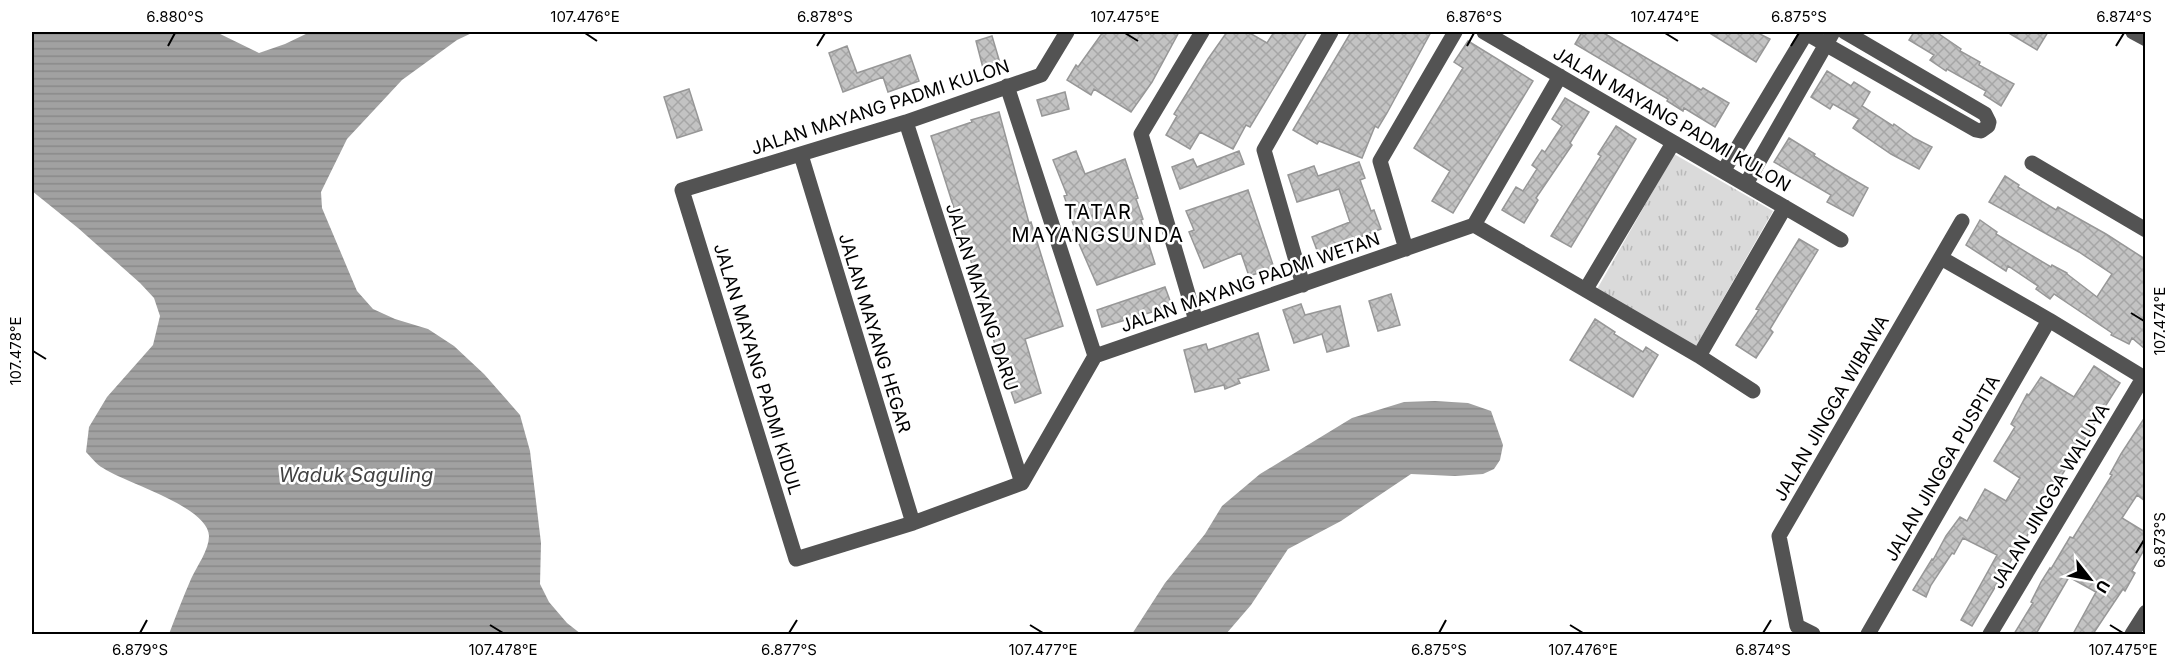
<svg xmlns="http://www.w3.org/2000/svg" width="2177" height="666" font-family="Inter,sans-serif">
<defs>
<pattern id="park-tufts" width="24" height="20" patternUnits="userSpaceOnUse" patternTransform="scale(1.5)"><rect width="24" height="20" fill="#dadada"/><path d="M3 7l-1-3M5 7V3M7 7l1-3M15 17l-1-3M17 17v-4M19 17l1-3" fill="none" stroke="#b9b9b9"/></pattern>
<pattern id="water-rules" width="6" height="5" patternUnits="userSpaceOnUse" patternTransform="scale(1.5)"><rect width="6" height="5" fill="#a1a1a1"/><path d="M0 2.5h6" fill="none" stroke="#898989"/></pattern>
<pattern id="building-cross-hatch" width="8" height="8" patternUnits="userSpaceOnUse" patternTransform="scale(1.5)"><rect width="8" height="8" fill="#c3c3c3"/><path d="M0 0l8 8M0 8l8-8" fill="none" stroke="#a6a6a6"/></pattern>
</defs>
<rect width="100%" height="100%" fill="#fff"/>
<!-- park -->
<path fill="url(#park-tufts)" d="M1674,154l99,57 -78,137 -99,-57z"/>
<!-- water -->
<path fill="url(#water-rules)" d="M32,32h184l43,21 26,-9 25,-12h164l-17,8 -55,40 -55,59 -26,53 1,16 35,83 16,18 22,10 33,10 26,17 30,28 36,41 10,36 11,92 -1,41 9,18 18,21 14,11h-412c7,-18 14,-37 22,-55 6,-13 18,-29 18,-43 -1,-30 -84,-53 -106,-68 -6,-3 -12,-11 -17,-16l3,-25 18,-30 46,-52 7,-29 -6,-18 -14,-15 -62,-55 -46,-37z
M1435,401l33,2 23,8 12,34 -3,15 -6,9 -11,5 -28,2 -44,-2 -70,47 -53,28 -37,56 -25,29h-94l33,-51 40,-49 17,-28 38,-32 92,-56 52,-16z"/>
<!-- building -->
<path fill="url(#building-cross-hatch)" stroke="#979797" stroke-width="1.5" d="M1103,32h76l-27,50 -21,30 -37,-23 -3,6 -24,-15 9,-15 2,2z
M1227,32h21l19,11 7,-11h33l-57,95 -4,-2 -13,24 -33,-17 -10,17 -24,-14 11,-19 -3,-2 34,-55z
M1351,32h80l-44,81 -9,15 -3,-2 -13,32 -43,-17 -2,3 -24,-14z
M1582,32h20l99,58 2,-2 26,15 -14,24 -31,-19 -1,3 -16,-10 1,-2 -93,-55z
M1708,32h48l14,7 -14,23z
M1914,32h22l25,17 -1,2 20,11 -1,3 35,19 -13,22 -17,-11 2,-4 -39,-22 -1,2 -16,-11 4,-5 -25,-15z
M2007,32h41l-11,18z
M992,36l8,27 -17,5 -7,-27z
M1468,41l65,40 -80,132 -21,-12 18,-30 -36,-23 49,-80 -9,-6z
M847,46l10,27 53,-18 9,26 -31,11 -5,-15 -40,15 -14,-39z
M1827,71l24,15 3,-4 16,10 -8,14 31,20 1,-2 20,14 18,9 -13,22 -28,-15 -38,-26 6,-9 -26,-15 -3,5 -19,-12z
M689,89l13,41 -25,8 -13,-41z
M1065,92l4,17 -27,7 -5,-16z
M1565,98l24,14 -19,31 2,2 -36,53 2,2 -14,23 -22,-13 14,-23 7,4 14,-22 -5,-4 10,-15 3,2 17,-26 -10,-7z
M999,112l30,111 2,-1 32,104 -38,13 16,54 -26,10 -35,-103 3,-1 -52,-163 41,-14 -1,-2z
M1616,126l20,13 -65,108 -20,-11 50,-80 -3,-2z
M1789,138l26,16 -1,2 21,13 33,19 -15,28 -26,-14 4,-7 -57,-33z
M1076,151l9,23 40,-15 13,39 -2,1 7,20 -2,1 14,44 -58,21 -24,-55 2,-1 -6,-16h1l-6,-17 3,-1 -14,-35z
M1239,151l5,13 -64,25 -8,-22 21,-8 4,8z
M1359,162l6,16 -5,2 11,31 3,-1 7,19 -63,24 -6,-16 38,-15 -11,-33 -42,13 -9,-27 26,-9 4,10z
M2005,176l14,9 -1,2 38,23 2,-3 48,27 39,25v90l-13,-11 -3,6 -18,-9 1,-2 -58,-39 -4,5 -14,-10 2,-3 -30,-20 -2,5 -40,-26 14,-25 17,12 -1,2 55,33 1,-2 15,8v1l30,23 15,-23 -33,-22 -90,-50z
M1248,190l26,78 -25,8 -8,-23 -37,15 -15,-36 5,-2 -8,-19z
M1799,239l19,11 -48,79 3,3 -17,26 -20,-13 23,-35 -3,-1z
M1165,287l7,19 -70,21 -5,-17z
M1391,294l9,31 -22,6 -9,-30z
M1301,304l4,11 35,-9 9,40 -22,6 -5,-18 -28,9 -11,-33z
M1595,319l20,13 -1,2 29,18 3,-5 12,8 -25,42 -63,-37z
M1258,333l11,37 -31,9 2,4 -15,6 -1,-4 -29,7 -11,-42 22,-6 2,6z
M2094,366l26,17 -84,133 2,1 -18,31 -1,-1 -47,79 -11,-6 36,-65 -34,-17 -9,16 -2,-1 -21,32 -5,12 -13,-7 19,-31 1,1 13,-24 14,-19 7,4 18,-32 21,12 14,-23 -26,-17 21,-34 -4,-3 16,-30 2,1 12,-18 33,20z
M2145,417v84l-8,-6 -15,23 23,14v16l-13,23 3,2 -10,18 -2,-2 -30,45h-20l23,-42 -27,-15 -33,57h-22l19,-31 -2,-1 10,-20 9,-14 1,1 19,-32 3,1 39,-63 -2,-1 11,-20z"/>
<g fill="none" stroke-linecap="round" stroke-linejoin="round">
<!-- minor -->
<path stroke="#535353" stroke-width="15" d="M1067,32l-26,43 -135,47 -224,68 114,369 117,-36 109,-40 73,-127 379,-131 225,131 54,35
M1484,32l357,208
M1804,32l172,98 5,1 7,-5 1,-4 -4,-8 -140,-82
M2133,32l13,7
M1007,86l88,270
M906,122l116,361
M801,155l112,368
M2032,163l114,67
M1724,170l83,-138
M1746,184l87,-152
M1474,225l86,-149
M1406,249l-26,-88 75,-129
M1941,258l108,62 97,59
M1303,285l-39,-135 67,-118
M1586,289l87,-146
M1196,321l-55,-187 61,-102
M1699,356l86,-149
M1813,634l-16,-8 -18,-90 183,-315
M1868,634l181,-314
M1990,634l153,-256
M2132,634l14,-22"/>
</g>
<!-- ticks -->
<path fill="none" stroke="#000" stroke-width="2" d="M585,33l12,8M1125,33l13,8M1665,33l13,8M168,46l7,-13M817,46l8,-13M1467,46l7,-13M1791,46l8,-13M2116,46l8,-13M2131,313l13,8M33,351l13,8M2136,553l8,-13M490,625l13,8M1030,625l13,8M1570,625l13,8M2110,625l13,8M140,633l7,-13M789,633l8,-13M1439,633l7,-13M1763,633l8,-13"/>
<g text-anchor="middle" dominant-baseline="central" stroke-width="5" stroke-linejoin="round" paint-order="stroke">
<!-- street labels -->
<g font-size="18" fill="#000" stroke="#fff">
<text transform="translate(880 107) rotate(-18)">JALAN MAYANG PADMI KULON</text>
<text transform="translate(1672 119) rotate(30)">JALAN MAYANG PADMI KULON</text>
<text transform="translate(1250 282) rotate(-19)">JALAN MAYANG PADMI WETAN</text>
<text transform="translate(982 297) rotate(72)">JALAN MAYANG DARU</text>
<text transform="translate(875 333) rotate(73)">JALAN MAYANG HEGAR</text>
<text transform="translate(758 369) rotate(73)">JALAN MAYANG PADMI KIDUL</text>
<text transform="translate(1831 408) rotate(-60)">JALAN JINGGA WIBAWA</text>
<text transform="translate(1942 468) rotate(-60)">JALAN JINGGA PUSPITA</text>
<text transform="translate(2050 496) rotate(-59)">JALAN JINGGA WALUYA</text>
</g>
<!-- neighbourhood labels -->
<g font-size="20" letter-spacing="1.5" fill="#000" stroke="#fff">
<text x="1098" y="212">TATAR<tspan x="1098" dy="23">MAYANGSUNDA</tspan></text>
</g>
<!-- water labels -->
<g font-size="20" font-style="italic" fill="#424242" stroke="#fff">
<text x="356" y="475">Waduk Saguling</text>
</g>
</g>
<!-- border -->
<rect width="2177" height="666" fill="none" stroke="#ffffff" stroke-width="66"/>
<!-- north arrow -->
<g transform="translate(2090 579) rotate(121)" stroke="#ffffff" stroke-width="4.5" paint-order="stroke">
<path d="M0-4.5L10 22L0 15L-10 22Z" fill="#000000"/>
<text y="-9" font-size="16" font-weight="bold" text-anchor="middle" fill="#000000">U</text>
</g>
<rect x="33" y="33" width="2111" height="600" fill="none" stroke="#000" stroke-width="2"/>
<g font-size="15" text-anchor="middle" fill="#000">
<text x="175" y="22">6.880°S</text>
<text x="585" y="22">107.476°E</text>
<text x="825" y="22">6.878°S</text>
<text x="1125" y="22">107.475°E</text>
<text x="1474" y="22">6.876°S</text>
<text x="1665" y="22">107.474°E</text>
<text x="1799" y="22">6.875°S</text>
<text x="2124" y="22">6.874°S</text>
<text transform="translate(2160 321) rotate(-90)" y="5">107.474°E</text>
<text transform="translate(16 351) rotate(-90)" y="5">107.478°E</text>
<text transform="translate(2160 540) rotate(-90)" y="5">6.873°S</text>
<text x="140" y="655">6.879°S</text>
<text x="503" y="655">107.478°E</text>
<text x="789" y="655">6.877°S</text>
<text x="1043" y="655">107.477°E</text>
<text x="1439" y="655">6.875°S</text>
<text x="1583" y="655">107.476°E</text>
<text x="1763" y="655">6.874°S</text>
<text x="2123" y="655">107.475°E</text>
</g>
</svg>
